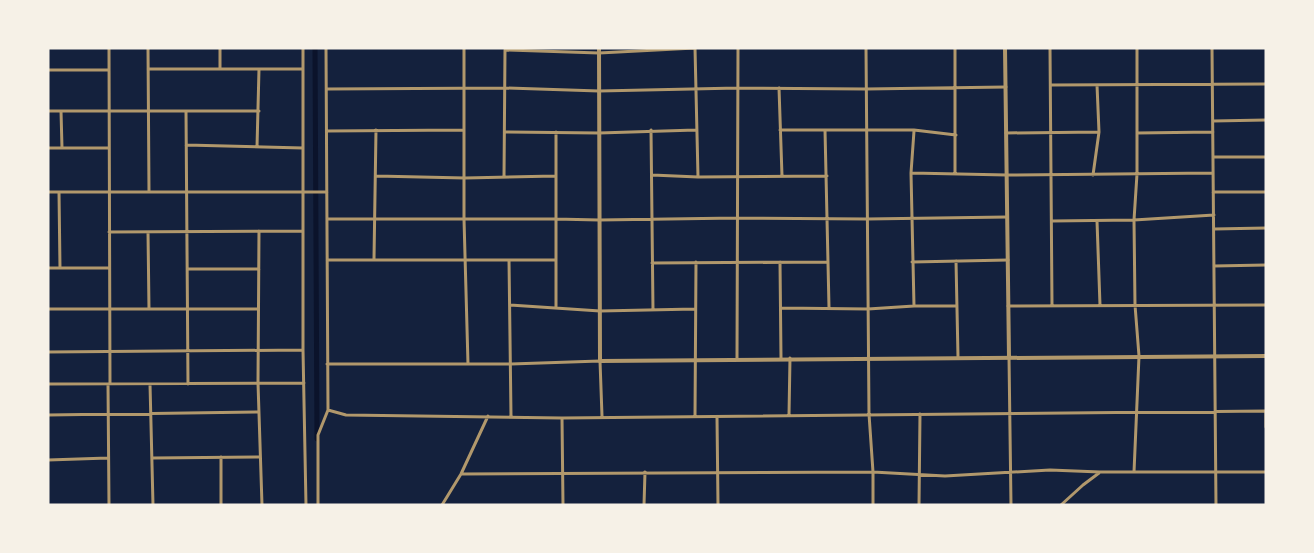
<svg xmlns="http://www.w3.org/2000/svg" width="1314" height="553" font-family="Manrope,sans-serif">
<rect width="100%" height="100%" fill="#14213d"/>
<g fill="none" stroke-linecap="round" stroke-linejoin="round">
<!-- canal -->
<path stroke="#0b132b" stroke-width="5" d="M315,48l2,391"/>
<!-- minor -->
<path stroke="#b1986c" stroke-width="3" d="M109,48l1,336
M148,48l1,144
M220,48v20
M303,48v302l3,155
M464,48v171l4,145
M695,48l3,129
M866,48l3,366 4,58v33
M955,48v125
M1050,48l2,258
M1212,48l4,457
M505,50l94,3 96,-5
M148,69h154
M48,70h61
M1051,85l215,-1
M779,88l3,88
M327,89l178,-1 94,3 139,-3 128,1 140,-2
M48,111h211
M61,111l1,37
M186,111l2,273
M1213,121l53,-1
M651,130l2,180
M780,130h134l42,5
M825,130l4,177
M327,131l136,-1
M505,132l94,1 97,-3
M556,132v175
M1006,133l93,-1
M1137,133l76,-1
M186,145l117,3
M257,147l2,-78
M48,148h60
M1213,157h53
M911,173l96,2 206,-2
M652,175l46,2 129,-1
M1093,175l6,-43 -2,-47
M376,176l89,2 90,-2
M504,177l1,-127
M48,192h279
M59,192l1,76
M1213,192h53
M327,219h228l44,1 138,-2 130,1 140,-2
M1052,221l82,-1 80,-5
M1097,221l3,84
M1214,229l52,-1
M259,231l-1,152 4,122
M109,232l193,-1
M148,232l1,77
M374,259l2,-129
M327,260h229
M509,260l2,156
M956,261l2,96
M780,262l1,96
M912,262l96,-2
M652,263l176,-1
M1214,266l52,-1
M48,268h61
M187,269h72
M510,305l90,6 95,-2
M914,306l-3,-133 3,-42
M1008,306l258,-1
M781,308l87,1 46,-3h43
M48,309h210
M48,352l255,-2
M1009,357l2,148
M737,359l1,-311
M327,364h184l89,-3 2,55
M48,384l256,-1
M108,384l1,121
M150,384l3,121
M328,410l18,5 216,3 704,-7
M1266,411v16
M48,415l211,-3
M789,415l1,-57
M695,416l1,-154
M717,417l1,88
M562,418l1,87
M221,457v48
M153,458l107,-1
M48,460l60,-2
M1134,472l5,-116 -4,-51 -1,-85 3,-46v-126
M461,474l412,-2 72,4 105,-6 50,2h166
M318,505v-70l10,-25 -2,-362
M442,505l19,-31 27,-58
M644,505l1,-33
M919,505l1,-91
M1061,505l22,-20 16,-12"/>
<!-- tertiary -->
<path stroke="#b1986c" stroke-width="4" d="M599,48l1,313 666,-5
M1005,48l4,309"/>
</g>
<!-- border -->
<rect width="1314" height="553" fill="none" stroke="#f6f1e7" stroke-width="99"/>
</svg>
